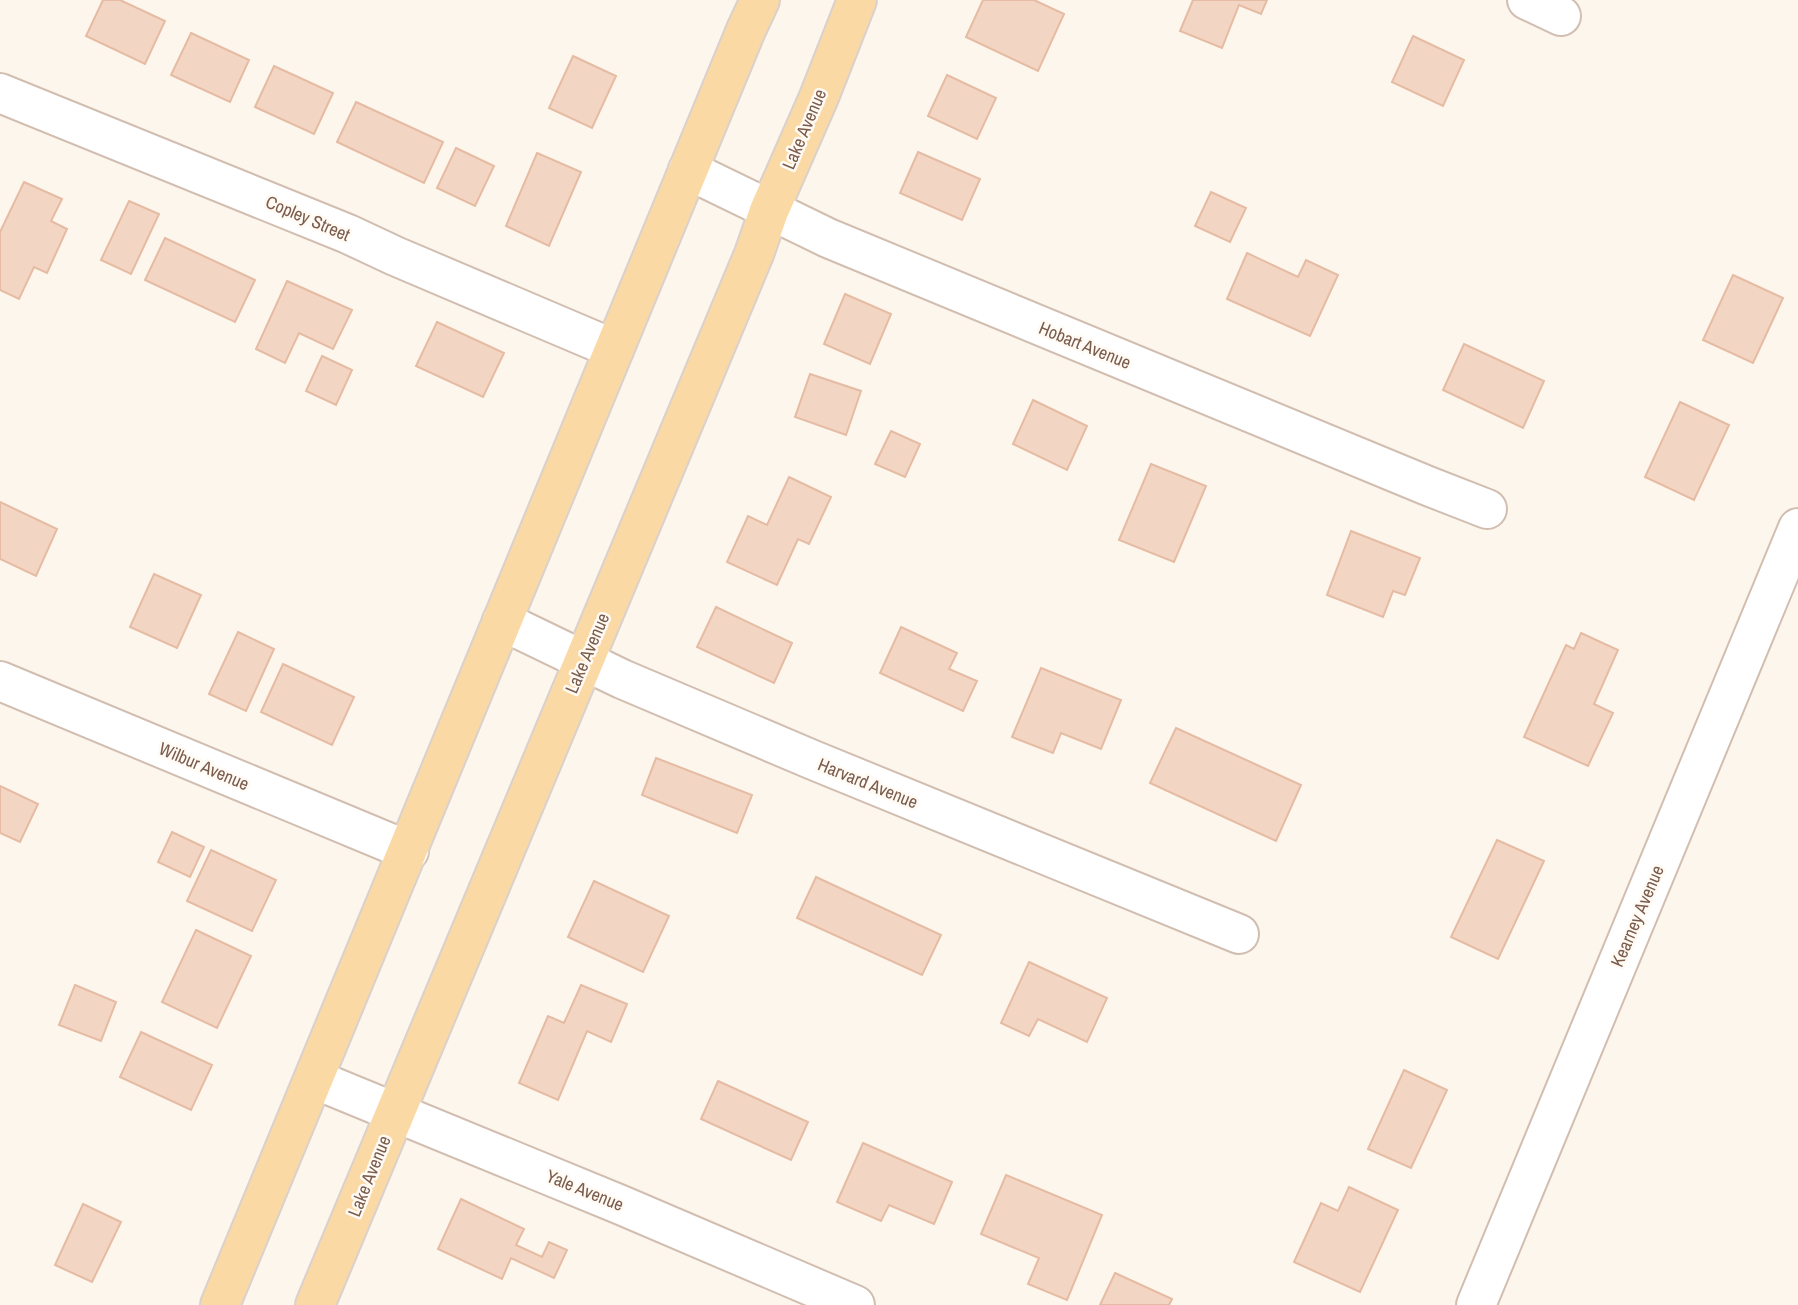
<svg xmlns="http://www.w3.org/2000/svg" width="1798" height="1305" font-family="'Archivo Narrow',sans-serif">
<rect width="100%" height="100%" fill="#fdf6ec"/>
<!-- building -->
<path fill="#f3d5c3" stroke="#e6bba3" stroke-width="2" d="M103,0h17l45,21 -20,43 -59,-28z
M983,0h51l30,14 -26,57 -72,-34z
M1193,0h74l-6,14 -22,-9 -17,43 -42,-17z
M191,33l58,27 -19,42 -59,-27z
M1413,36l51,24 -21,46 -51,-24z
M573,56l43,20 -24,52 -43,-20z
M274,66l59,27 -19,41 -59,-27z
M947,75l49,23 -19,41 -49,-23z
M356,102l87,40 -19,41 -87,-41z
M456,148l38,18 -19,40 -38,-18z
M918,152l62,27 -18,41 -62,-27z
M537,153l44,19 -32,74 -43,-20z
M24,182l38,17 -11,22 16,8 -20,44 -13,-6 -15,32 -19,-9v-58z
M1211,192l35,16 -16,34 -35,-16z
M129,201l30,13 -28,60 -30,-14z
M165,238l90,42 -20,42 -90,-42z
M1247,253l51,24 8,-17 32,15 -28,61 -83,-37z
M1733,275l50,23 -30,65 -50,-23z
M287,281l65,29 -19,39 -34,-16 -14,30 -29,-14z
M845,294l46,20 -21,50 -46,-20z
M437,322l67,31 -21,44 -67,-31z
M1464,344l80,37 -21,47 -80,-38z
M322,356l30,14 -16,35 -30,-14z
M810,374l51,17 -15,44 -51,-18z
M1033,400l54,26 -20,44 -54,-26z
M1680,402l49,23 -35,75 -49,-23z
M891,431l29,13 -15,33 -30,-13z
M1151,464l55,22 -32,76 -55,-22z
M789,477l42,20 -22,47 -11,-5 -21,46 -50,-23 21,-46 19,9z
M0,502l57,27 -21,47 -36,-17z
M1351,531l69,27 -15,37 -12,-4 -10,26 -56,-22z
M154,574l47,21 -24,53 -47,-21z
M716,607l76,36 -18,40 -77,-36z
M901,627l56,26 -8,16 28,12 -14,30 -83,-38z
M238,632l36,17 -28,62 -37,-17z
M1581,633l37,17 -24,54 19,9 -25,53 -64,-29 42,-92 8,4z
M283,664l71,33 -22,48 -71,-33z
M1041,668l80,32 -20,49 -40,-16 -8,20 -41,-16z
M1176,728l125,57 -25,56 -126,-58z
M656,758l96,37 -15,38 -95,-38z
M0,786l38,18 -18,38 -20,-9z
M172,832l32,15 -14,30 -32,-15z
M1497,840l47,21 -46,98 -47,-22z
M211,850l65,30 -24,51 -65,-30z
M816,877l125,58 -19,40 -125,-57z
M594,881l75,35 -26,56 -75,-35z
M196,930l55,26 -34,72 -55,-26z
M1029,962l78,36 -20,44 -49,-23 -9,17 -28,-13z
M75,985l41,17 -15,39 -42,-16z
M581,985l46,19 -16,38 -24,-11 -29,69 -39,-17 29,-67 16,7z
M141,1032l71,33 -21,45 -71,-33z
M1404,1070l43,20 -36,78 -43,-19z
M718,1081l90,41 -17,38 -90,-41z
M863,1143l89,39 -18,42 -45,-19 -8,16 -44,-19z
M1006,1175l96,40 -35,85 -39,-16 11,-26 -58,-24z
M1349,1187l49,23 -38,82 -66,-30 27,-59 17,8z
M461,1199l63,30 -8,16 26,12 7,-15 18,8 -13,28 -43,-20 -9,21 -64,-30z
M83,1204l38,18 -29,60 -37,-17z
M1115,1273l57,26 -3,6h-69z"/>
<g fill="none" stroke-linecap="round" stroke-linejoin="round">
<!-- minor casing -->
<g stroke="#d1beb0" stroke-width="42">
<path id="minor" d="M1527,0l34,16
M0,93l348,141 47,22 219,93
M688,170l140,68 600,248 59,23
M502,621l120,58 191,81 426,174
M0,681l409,170
M314,1079l307,126 234,100
M1476,1305l322,-777"/>
</g>
<!-- major casing -->
<g stroke="#dad1cd" stroke-width="42">
<path id="major" d="M220,1305l526,-1275 14,-30
M315,1305l439,-1051 15,-43 50,-114 38,-97"/>
</g>
<!-- minor -->
<use href="#minor" stroke="#fff" stroke-width="38"/>
<!-- major -->
<use href="#major" stroke="#fbd9a5" stroke-width="38"/>
</g>
<g text-anchor="middle" dominant-baseline="central" stroke-width="5" stroke-linejoin="round" paint-order="stroke">
<!-- street labels -->
<g font-size="18" fill="#7a5c4d" stroke="#fffaf3">
<text transform="translate(804 129) rotate(-67)">Lake Avenue</text>
<text transform="translate(308 218) rotate(23)">Copley Street</text>
<text transform="translate(1085 345) rotate(22)">Hobart Avenue</text>
<text transform="translate(587 653) rotate(-67)">Lake Avenue</text>
<text transform="translate(204 766) rotate(23)">Wilbur Avenue</text>
<text transform="translate(868 783) rotate(22)">Harvard Avenue</text>
<text transform="translate(1637 916) rotate(-67)">Kearney Avenue</text>
<text transform="translate(369 1176) rotate(-68)">Lake Avenue</text>
<text transform="translate(585 1190) rotate(22)">Yale Avenue</text>
</g>
</g>
</svg>
